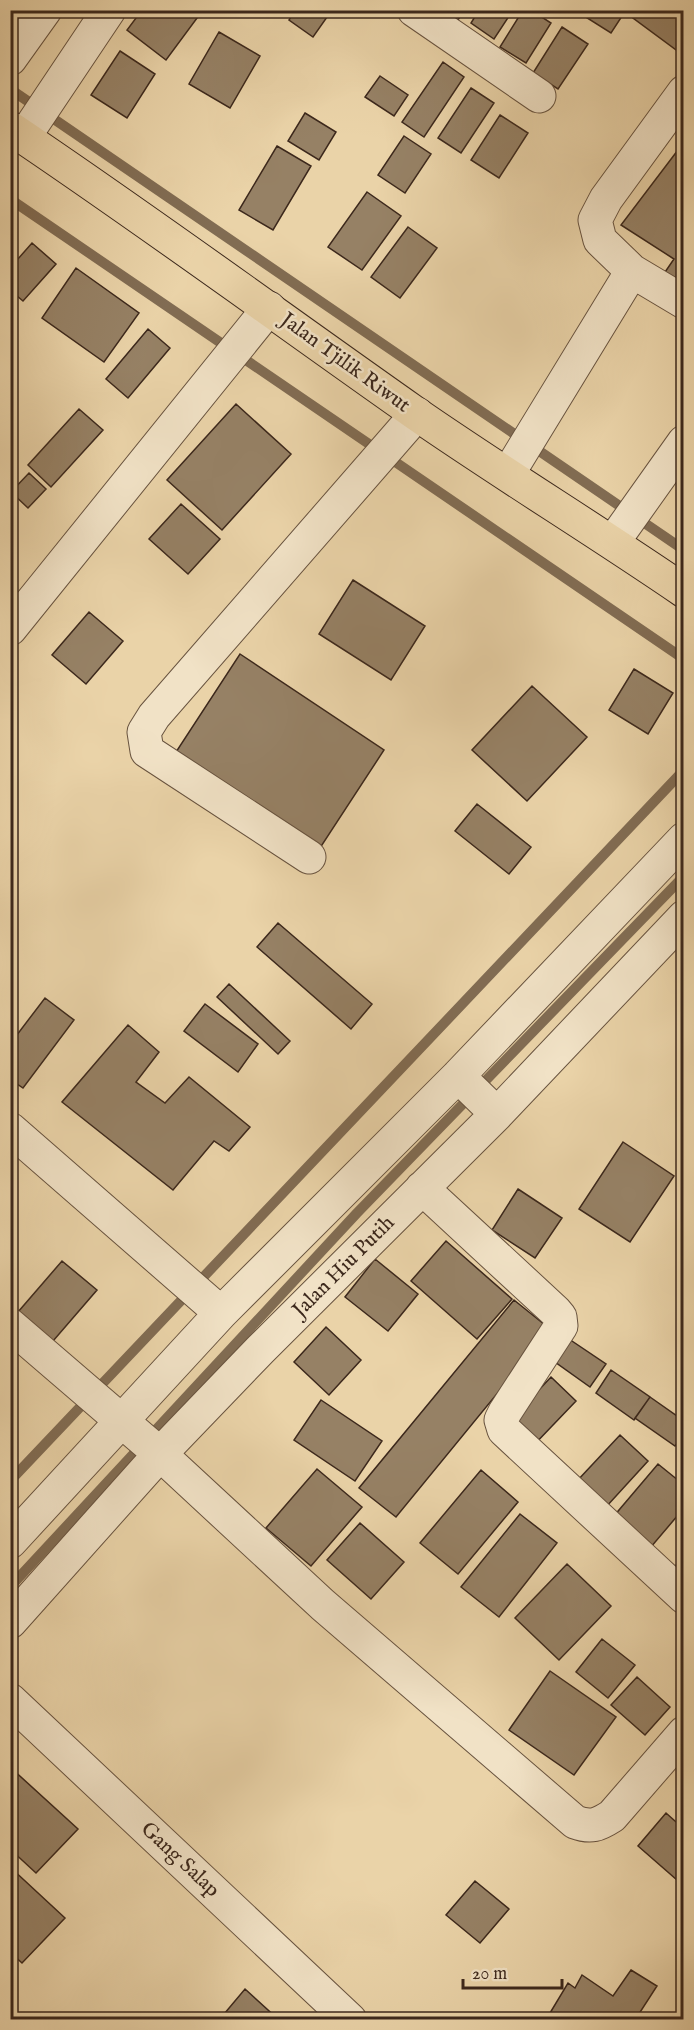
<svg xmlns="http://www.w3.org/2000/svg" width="694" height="2030" font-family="'IM FELL English',serif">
<rect width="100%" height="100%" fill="#ead3a8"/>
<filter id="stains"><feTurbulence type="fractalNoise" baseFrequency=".00333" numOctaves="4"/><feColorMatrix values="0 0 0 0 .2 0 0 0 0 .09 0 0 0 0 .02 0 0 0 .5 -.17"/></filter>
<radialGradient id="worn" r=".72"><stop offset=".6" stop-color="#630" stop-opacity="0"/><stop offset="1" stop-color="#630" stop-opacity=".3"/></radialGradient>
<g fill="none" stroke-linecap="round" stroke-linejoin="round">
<!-- stream -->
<path stroke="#816c53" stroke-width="10" d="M10,89l674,461
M10,199l674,460
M10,1481l674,-711
M10,1587l347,-374 327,-337"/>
</g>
<!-- building -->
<path fill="#968165" stroke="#3c281c" stroke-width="1.5" d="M142,10h61l-37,50 -39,-30z
M295,10h37l-19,27 -24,-17z
M443,10h21l-6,10z
M479,10h34l-19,29 -23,-16z
M523,10h8l20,13 -25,40 -26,-16z
M587,10h39l-15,23 -27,-17z
M639,10h45l-1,45 -50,-37z
M562,27l26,17 -30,45 -25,-16z
M219,32l41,24 -30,52 -41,-24z
M120,51l35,23 -28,44 -36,-23z
M443,62l21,15 -40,60 -22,-15z
M380,76l28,19 -14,21 -29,-19z
M471,88l23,15 -33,50 -23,-15z
M305,113l31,19 -17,28 -31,-19z
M500,115l28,18 -29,45 -28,-18z
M404,136l27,18 -26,39 -27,-18z
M684,142v146l-21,-13 11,-16 -53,-34z
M277,146l34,20 -38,64 -34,-20z
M367,192l34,24 -39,54 -34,-23z
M408,227l29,21 -37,50 -29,-21z
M32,243l24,21 -33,37 -13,-11v-22z
M76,268l63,45 -35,49 -62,-44z
M148,329l22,19 -42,50 -22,-19z
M236,404l55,50 -69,76 -55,-50z
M79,409l24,21 -52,57 -23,-22z
M29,473l17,16 -18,19 -17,-16z
M181,504l39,35 -32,35 -39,-35z
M353,580l72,46 -34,54 -72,-46z
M89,612l34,29 -37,43 -34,-29z
M240,654l144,96 -64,98 -144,-96z
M634,669l39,24 -25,41 -39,-24z
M532,686l55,51 -60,64 -55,-51z
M477,804l54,43 -22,27 -54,-43z
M278,923l94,81 -21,25 -94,-82z
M229,984l61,57 -12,13 -61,-57z
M45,998l29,22 -51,68 -13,-9v-35z
M205,1004l53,40 -20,28 -54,-41z
M128,1025l31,27 -23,30 29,21 24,-26 61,50 -21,24 -15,-10 -41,49 -111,-88z
M623,1142l51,34 -44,66 -51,-33z
M518,1189l44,29 -27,40 -43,-28z
M446,1241l66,58 -35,40 -66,-58z
M375,1259l43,35 -30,37 -43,-34z
M62,1261l35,29 -50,58 -35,-29z
M514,1300l36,29 -154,188 -37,-29z
M326,1327l35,33 -32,35 -35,-33z
M563,1335l43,29 -16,23 -42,-30z
M611,1370l39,27 -16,23 -38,-27z
M551,1377l25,24 -45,47 -25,-23z
M650,1397l34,24v14l-9,11 -40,-28z
M321,1400l61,41 -27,40 -61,-41z
M620,1435l28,26 -42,46 -29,-26z
M658,1464l26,21v23l-39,46 -37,-31z
M317,1469l45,38 -51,59 -45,-38z
M481,1470l37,32 -60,72 -38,-31z
M520,1514l37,29 -58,74 -38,-30z
M360,1523l44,39 -33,37 -44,-39z
M684,1554v31l-15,-10z
M567,1564l44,42 -52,54 -44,-42z
M602,1639l33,26 -27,33 -32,-26z
M550,1671l66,46 -42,58 -65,-45z
M637,1677l33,30 -25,28 -34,-30z
M10,1767l68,62 -42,44 -26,-24z
M666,1813l18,16v44l-7,7 -39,-34z
M10,1867l55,51 -43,45 -12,-11z
M475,1881l34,28 -29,34 -34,-28z
M631,1970l26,16 -22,34h-81l2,-4 -6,-3 18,-30 7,5 7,-13 31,21z
M245,1989l34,31h-60z"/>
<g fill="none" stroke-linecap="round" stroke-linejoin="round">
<!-- minor casing -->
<g stroke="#68533f" stroke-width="35">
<path id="minor" d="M414,10l125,86
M10,59l35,-49
M24,137l85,-127
M632,271l52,31
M508,474l124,-203 -32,-31 -5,-20 11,-21 78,-107
M613,542l71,-100
M10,629l259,-321
M309,857l-162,-106 -3,-19 10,-16 263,-302
M458,1076l39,38
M10,1129l211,184
M422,1188l133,123 5,6 1,9 -56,86 -4,8 3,10 180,167
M10,1325l150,129 163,151 252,217c16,6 23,3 37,-6l72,-83
M10,1542l211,-229 237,-237 226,-237
M10,1622l150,-168 100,-104 237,-236 187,-197
M10,1700l340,320"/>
</g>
<!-- highway casing -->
<g stroke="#3c281c" stroke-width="35">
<path id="highway" d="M10,128c137,92 270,190 405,285 88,61 180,117 269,178"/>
</g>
<!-- minor -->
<use href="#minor" stroke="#f1e2c6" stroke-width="33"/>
<!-- highway -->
<use href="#highway" stroke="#ead3a8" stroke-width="33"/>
</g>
<g text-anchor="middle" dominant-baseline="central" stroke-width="5" stroke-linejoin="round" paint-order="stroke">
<!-- street labels -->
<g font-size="21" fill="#3c281c" stroke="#f1e2c6">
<text transform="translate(345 363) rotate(36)">Jalan Tjilik Riwut</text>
<text transform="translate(344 1267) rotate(-45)">Jalan Hiu Putih</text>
<text transform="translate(180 1860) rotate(43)">Gang Salap</text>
</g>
</g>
<!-- margin -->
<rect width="694" height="2030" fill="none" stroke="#ead3a8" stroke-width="36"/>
<rect x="12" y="12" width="670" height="2006" fill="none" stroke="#3c281c" stroke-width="3"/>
<rect x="18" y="18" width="658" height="1994" fill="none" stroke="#3c281c" stroke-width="1.5"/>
<!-- scale -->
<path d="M463 1979v9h99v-9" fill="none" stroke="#3c281c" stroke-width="3"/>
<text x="472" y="1979" font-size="18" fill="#3c281c" stroke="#f1e2c6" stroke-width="4.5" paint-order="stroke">20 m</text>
<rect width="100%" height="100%" filter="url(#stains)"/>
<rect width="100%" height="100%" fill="url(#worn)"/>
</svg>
